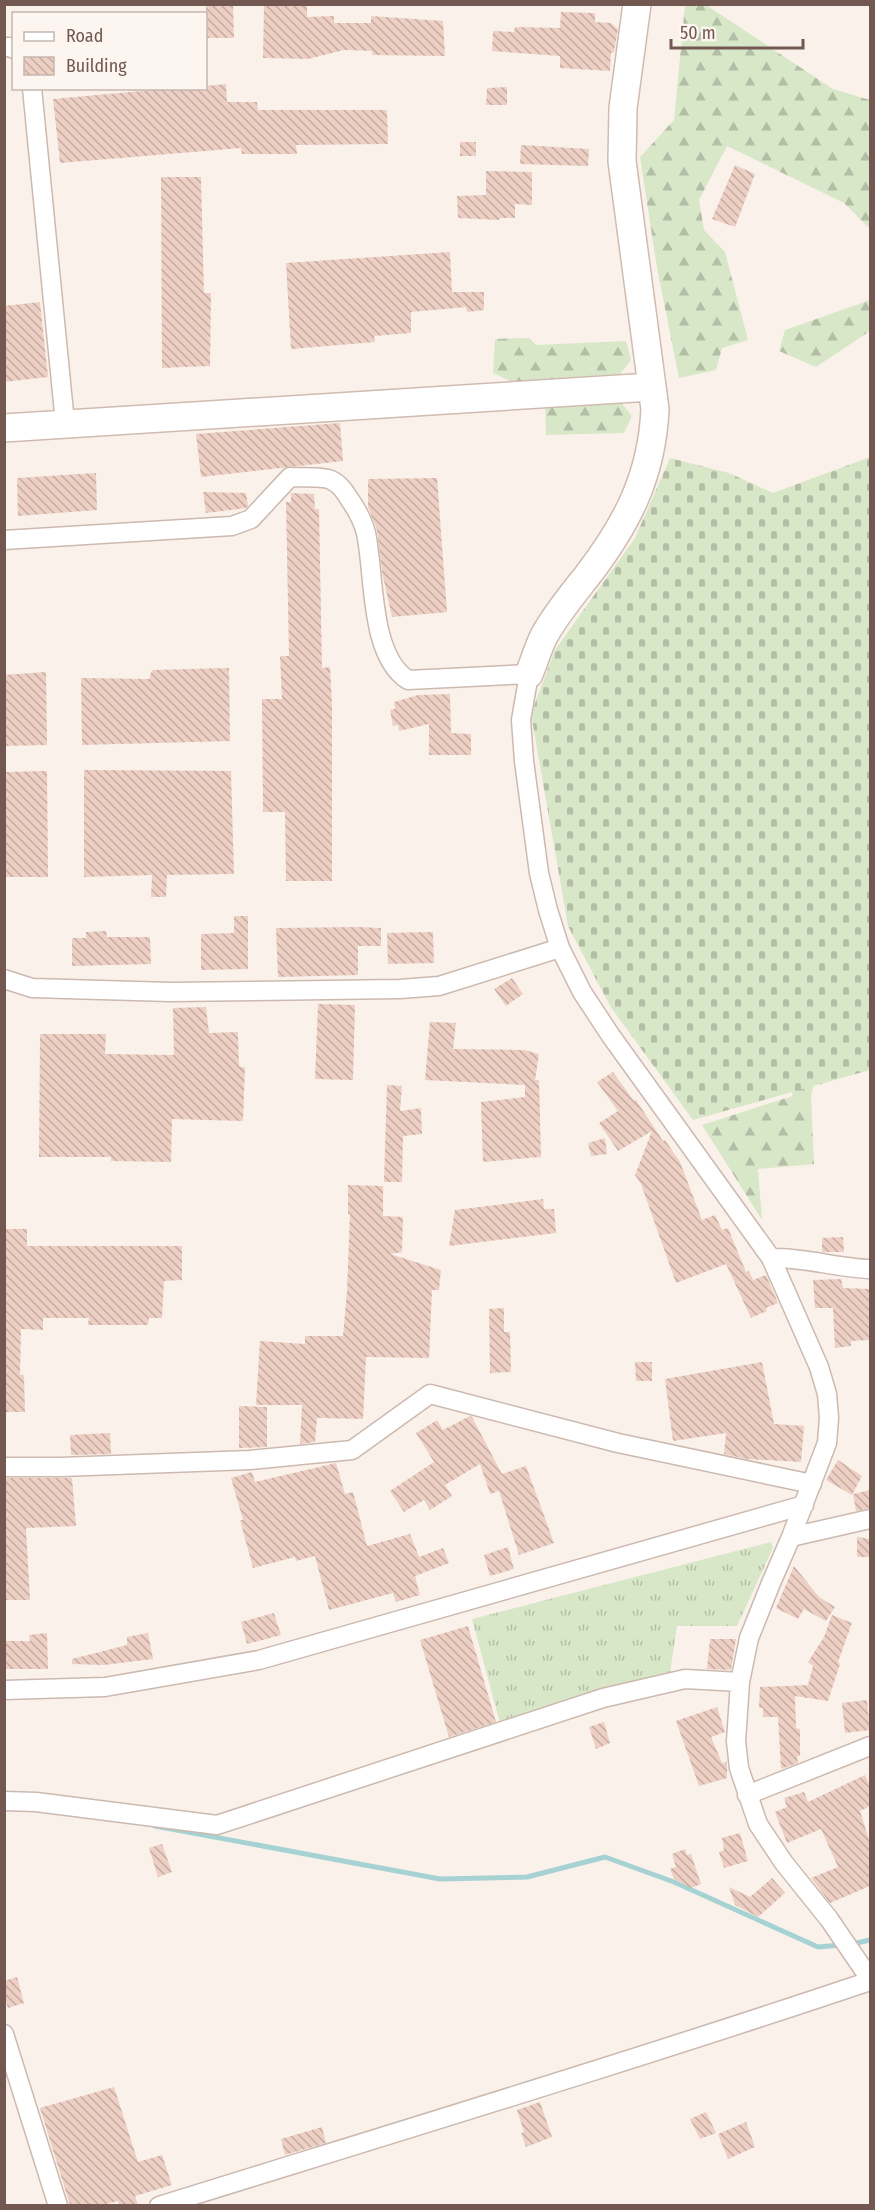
<svg xmlns="http://www.w3.org/2000/svg" width="875" height="2210" font-family="'Fira Sans Condensed',sans-serif">
<defs>
<pattern id="grass-tufts" width="24" height="20" patternUnits="userSpaceOnUse" patternTransform="scale(1.5)"><rect width="24" height="20" fill="#d9e7c9"/><path d="M3 7l-1-3M5 7V3M7 7l1-3M15 17l-1-3M17 17v-4M19 17l1-3" fill="none" stroke="#b4bea6"/></pattern>
<pattern id="forest-firs" width="22" height="20" patternUnits="userSpaceOnUse" patternTransform="scale(1.5)"><rect width="22" height="20" fill="#d9e7c9"/><path d="M5 1l3.5 6h-7zM16 11l3.5 6h-7z" fill="#b4bea6"/></pattern>
<pattern id="cemetery-stones" width="16" height="16" patternUnits="userSpaceOnUse" patternTransform="scale(1.5)"><rect width="16" height="16" fill="#d9e7c9"/><path d="M2 7V4a2 2 0 0 1 4 0v3zM10 15v-3a2 2 0 0 1 4 0v3z" fill="#b4bea6"/></pattern>
<pattern id="building-back-hatch" width="6" height="6" patternUnits="userSpaceOnUse" patternTransform="scale(1.5)"><rect width="6" height="6" fill="#edcfc4"/><path d="M-1 5l2 2M0 0l6 6M5-1l2 2" fill="none" stroke="#c4aba2"/></pattern>
</defs>
<rect width="100%" height="100%" fill="#faf2ea"/>
<!-- grass -->
<path fill="url(#grass-tufts)" d="M771,1542l2,6 -36,78h-60l-7,47 -170,50 -28,-104z"/>
<!-- forest -->
<path fill="url(#forest-firs)" d="M685,5h21l127,84 37,11v129l-26,-26 -117,-57 -28,54 5,30 21,22 23,88 -26,8 -6,22 -37,8 -22,-110 -17,-111 34,-37z
M870,300v31l-54,36 -37,-16 6,-21z
M529,338l7,7 90,-4 5,19 -17,22h-102l-19,-9 2,-34z
M616,396l16,20 -8,17 -78,2 -1,-32z
M794,1075l22,1 -5,20 3,68 -56,5 4,51 -60,-95 90,-29z"/>
<!-- cemetery -->
<path fill="url(#cemetery-stones)" d="M870,457v613l-177,50 -83,-114 -42,-80 -37,-212 24,-64 80,-112 35,-80 59,15 44,20z"/>
<g fill="none" stroke-linecap="round" stroke-linejoin="round">
<!-- stream -->
<path stroke="#a7d2d3" stroke-width="5" d="M155,1826l285,53 87,-2 78,-20 69,25 144,65 24,-2
M852,1944l18,-4"/>
</g>
<!-- building -->
<path fill="url(#building-back-hatch)" d="M206,4h27l1,34h-28z
M264,4h43v13l27,-1v7h37v-7l72,5 2,35 -73,-1v-4l-28,-1 -36,9 -45,-1z
M561,12l34,1v9l16,1 7,6 -4,23 -3,1 -1,18 -50,-3v-12l-68,-5 1,-20 21,1 1,-5 45,1z
M226,84l1,18h30l1,8h129l1,34 -92,1 1,9h-55l-1,-6 -181,15 -7,-64 122,-11h31v-2z
M507,87v18h-21l1,-17z
M460,142h16v14h-16z
M521,145l68,4 -1,17 -68,-2z
M735,165l20,9 -20,53 -23,-8z
M486,171l46,1v33l-17,-1v14h-15l-1,2 -41,-2 -1,-22 29,-1z
M161,177h40l3,116h7l-1,73 -48,2z
M450,252l2,40h32v18l-17,2 -1,-5 -55,5v21l-37,3 1,6 -84,7 -5,-86z
M40,302l8,75 -44,5v-76z
M340,423l3,38 -142,16 -5,-43z
M96,473l1,37 -79,6 -1,-38z
M437,478l10,134 -55,5 -10,-45 -5,-42 -9,-23v-28z
M203,492l43,1 2,13 -2,2 -40,5z
M291,493l23,1 1,15h4l3,159 8,-1 2,38v176h-46l-1,-69h-22l-1,-113h20l-2,-43h9l-3,-154h5z
M229,668l1,73 -148,4 -1,-67 68,1 3,-9z
M46,672l1,73 -43,1v-71z
M450,694l1,39 20,1v21h-42v-31l-30,7 -1,-6 -5,1 -3,-16 5,-1 -1,-7 24,-7z
M84,770l147,1 3,103 -67,1 -1,22h-15l1,-22 -68,2z
M47,771l1,106h-44v-105z
M234,916h14v53l-47,1v-36l33,-1z
M358,927l23,1v18h-23v29l-80,2 -2,-49z
M106,931l1,6h43l1,27 -79,2v-28h14v-6z
M433,932l1,31 -46,1 -1,-31z
M512,978l11,16 -17,12 -12,-17z
M318,1004l37,1 -2,75 -38,-1z
M206,1007l3,26 29,-1 1,34 6,2 -2,53 -71,-2 -1,43 -60,-1v-4h-72l1,-123h66l-1,20 69,1 -1,-47z
M430,1022l26,1 -3,26 71,1 15,4 -4,26h4l2,77 -58,5 -2,-60 44,-5v-12l-100,-5z
M613,1072l21,29 2,-1 27,41 2,-1 15,22 22,58 13,-5 7,15 6,-2 18,44 3,-1 4,9 13,-5 12,28 -12,5 1,3 -16,7 -25,-54 -50,19 -35,-99 -6,-9 17,-44 -34,20 -19,-28 19,-12 -21,-29z
M387,1085l15,1 -2,25 21,-3 1,26 -19,2 -1,46h-18z
M605,1138l2,16 -16,2 -3,-13z
M348,1185l35,1v30l20,1 -1,35 -12,2 51,16 -2,20h-7l-3,68 -63,-1 -3,62 -46,-1 -2,24 -15,2 2,-39h-46l4,-64 45,3v-8h38l4,-45 3,-77h-2z
M543,1199l1,10h10l2,24 -107,13 6,-36z
M4,1229h23v17h155v34l-18,1 -2,37h-13l-1,7h-60l1,-7h-46v12l-22,-1 -1,46h4l1,37h-21z
M843,1237l1,15h-22v-14z
M841,1279l2,9 27,1v51l-19,1v5l-16,2 -2,-40h-18l-2,-28z
M504,1308v24h6l1,40 -21,1 -1,-64z
M635,1362h17v19h-16z
M762,1362l12,62 30,2 -3,36 -54,-3 -23,-5 2,-21 -53,8 -8,-62z
M239,1406l28,1v40l-28,1z
M470,1416l2,1 30,57 24,-8 28,77 -35,12 -20,-64 -9,3 -10,-30 -35,21 7,11 -22,14 -6,-10 -20,12 -14,-21 44,-29 -18,-29 21,-13 6,10z
M110,1433l1,21 -40,1 -1,-20z
M838,1460l24,16 -10,19 -26,-15z
M336,1463l9,31 8,-2 14,54 43,-12 9,23 24,-9 6,15 -34,13 5,19 -24,7 -3,-9 -64,17 -14,-54 -19,5 -1,-4 -42,11 -13,-48h3l-12,-42 21,-6 3,10z
M4,1478h68l4,48 -50,2 4,72h-26z
M870,1490v18l-14,3 -3,-17z
M857,1537l13,2v18h-13z
M508,1547l6,22 -24,7 -6,-21z
M794,1566l25,31 16,10 -9,14 -22,-12 -6,10 -22,-11z
M274,1613l7,22 -34,9 -6,-22z
M832,1615l20,8 -14,39 2,2 -12,37 -33,-5 1,32 4,1v27h-3l1,7 -17,6 -3,-52h-15v-9h-4l1,-21 48,-2 5,-19 -5,-4 16,-25z
M468,1626l28,96 -47,15 -29,-97z
M47,1633l1,36h-44v-28h26l-1,-6z
M148,1633l5,26 -49,6 -32,-1v-5l55,-14v-8z
M710,1639h26l-5,31 -24,-1z
M867,1700l3,30 -25,3 -3,-30z
M717,1707l8,25 -14,5 11,26 5,-1v16l-28,8 -23,-65z
M604,1722l6,21 -14,6 -7,-22z
M865,1775l5,10v21l-10,5 10,32v43l-40,17 -19,-25 27,-11 -17,-38 -34,14 -12,-31 12,-5 -3,-9 20,-6 4,10z
M740,1833l8,28 -24,7 -5,-16 5,-2 -2,-12z
M162,1844l10,28 -14,5 -9,-29z
M685,1849l2,6 4,-1 10,30 -10,4 -17,-9 -4,-10 6,-2 -4,-13z
M772,1878l13,15 -27,24 -23,-12 -6,-18 21,10z
M17,1977l7,26 -16,5 -4,-12v-15z
M114,2087l24,75 24,-7 10,30 -37,11 3,9h-19l-1,-4 -16,4h-32l-30,-97z
M540,2102l12,35 -26,10 -5,-14 3,-1 -7,-22z
M706,2112l10,21 -16,6 -10,-20z
M746,2122l9,25 -27,12 -10,-25z
M322,2127l4,16 -41,12 -4,-16z"/>
<g fill="none" stroke-linecap="round" stroke-linejoin="round">
<!-- street casing -->
<g stroke="#ccb9b0" stroke-width="21">
<path id="street" d="M4,47h6l4,2
M32,88l33,335
M4,540l228,-14 19,-7 39,-42c10,1 33,-1 41,3 9,4 14,12 19,20 7,10 13,21 16,33 9,42 3,122 42,147l121,-6 -8,46 3,41 15,112 9,37 12,38 22,44 29,44 160,222 48,109 8,27 2,24 -2,25 -36,94 -20,46 -22,55 -9,44 -4,59 3,27 19,56 26,39 45,56 41,60
M4,979l28,9 138,4 230,-3 39,-3 121,-38
M771,1258c33,-1 66,10 99,11
M4,1467h57l189,-7 102,-10 78,-56 188,49 194,41
M791,1537l79,-18
M4,1690l101,-3 154,-27 545,-155
M747,1795l123,-49
M4,1801l32,1 181,23 386,-127 82,-19 55,3
M4,2034l54,172
M159,2206c238,-74 476,-146 711,-225"/>
</g>
<!-- secondary casing -->
<g stroke="#d0bbb1" stroke-width="30">
<path id="secondary" d="M4,428l647,-41
M529,674c5,-12 9,-26 15,-38 12,-22 28,-41 43,-60 40,-52 65,-100 68,-167l-33,-248 1,-53 14,-104"/>
</g>
<!-- street -->
<use href="#street" stroke="#fff" stroke-width="18"/>
<!-- secondary -->
<use href="#secondary" stroke="#fff" stroke-width="27"/>
</g>
<!-- border -->
<rect width="875" height="2210" fill="none" stroke="#725850" stroke-width="12"/>
<!-- legend -->
<rect x="12" y="12" width="195" height="78" fill="#fdf6f0" stroke="#c5b7b0" stroke-width="1.5"/>
<rect x="24" y="32" width="30" height="9" fill="#ffffff" stroke="#c5b7b0" stroke-width="1.5"/>
<text x="66" y="42" font-size="18" fill="#725850">Road</text>
<rect x="24" y="57" width="30" height="18" fill="url(#building-back-hatch)" stroke="#c5b7b0" stroke-width="1.5"/>
<text x="66" y="72" font-size="18" fill="#725850">Building</text>
<!-- scale -->
<path d="M671 39v9h132v-9" fill="none" stroke="#725850" stroke-width="3"/>
<text x="680" y="39" font-size="18" fill="#725850" stroke="#fdf6f0" stroke-width="4.5" paint-order="stroke">50 m</text>
</svg>
